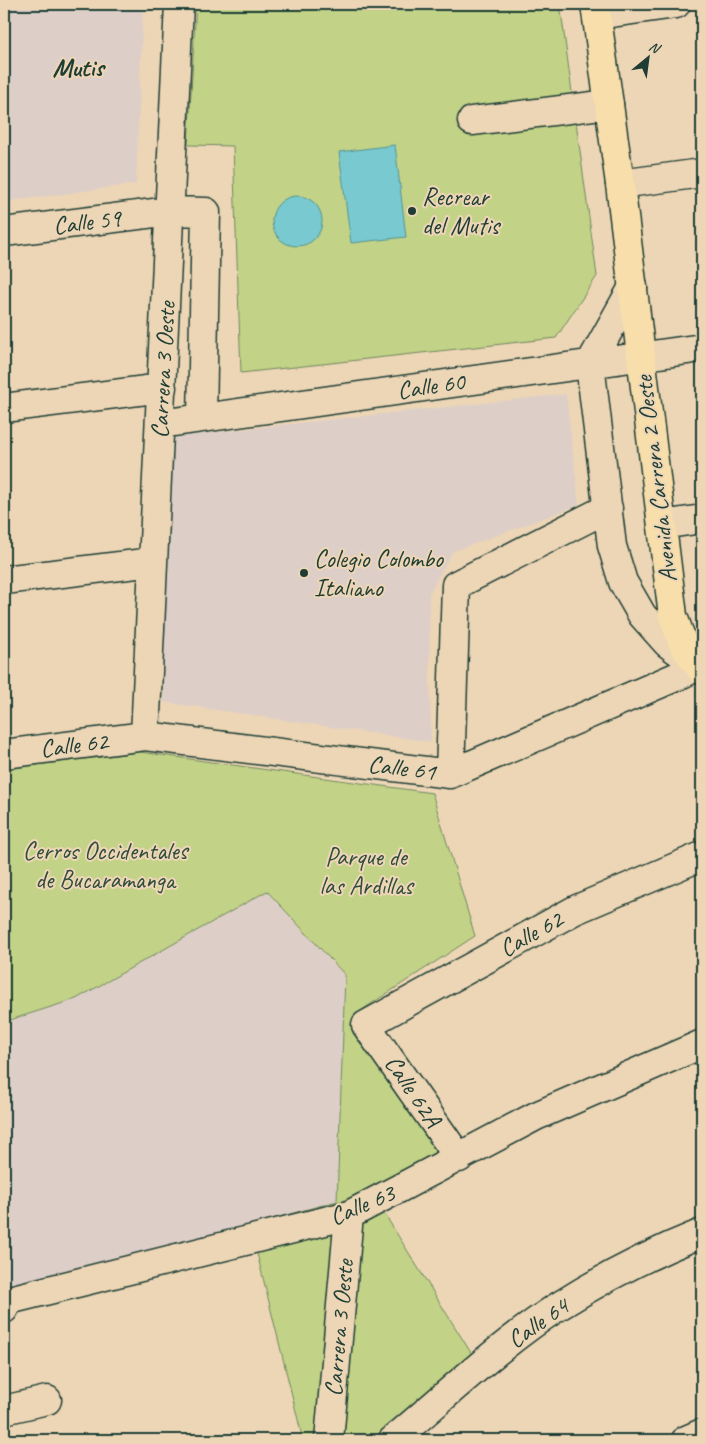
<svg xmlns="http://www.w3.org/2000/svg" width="706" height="1444" font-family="Caveat,sans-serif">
<rect width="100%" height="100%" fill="#edd6b6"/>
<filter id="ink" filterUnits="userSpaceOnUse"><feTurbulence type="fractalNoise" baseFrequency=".02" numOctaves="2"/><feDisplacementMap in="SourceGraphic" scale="10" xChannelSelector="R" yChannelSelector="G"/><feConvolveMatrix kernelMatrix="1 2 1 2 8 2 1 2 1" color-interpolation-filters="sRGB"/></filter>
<g filter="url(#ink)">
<!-- built -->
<path fill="#ddcfc7" d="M4,4h139l-7,180 -132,18z
M566,394l13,111 -127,47 -23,42 2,148 -268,-40 7,-265z
M267,891l78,85 -8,225 -333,92v-271l72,-23z"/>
<!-- green -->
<path fill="#c2d287" stroke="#70885e" d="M196,4h364l37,272 -41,62 -315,35 -8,-227 -45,-1z
M140,752l292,41 43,143 -121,79 -1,18 87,120 -71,36 104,167 -102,84h-68l-53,-215 87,-24 8,-226 -78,-84 -191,108 -72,23v-253z"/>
<!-- water -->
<path fill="#78cad0" stroke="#549292" d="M395,145l11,92 -55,6 -12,-91z
M272 221a25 25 0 1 1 50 0a25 25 0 1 1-50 0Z"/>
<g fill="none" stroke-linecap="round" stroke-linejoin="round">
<!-- minor casing -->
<g stroke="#1f3d34" stroke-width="31">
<path id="minor" d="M597,15l79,-11
M472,121l137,-17
M620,184l82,-11
M4,232l166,-21 36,1 -4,206
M4,408l158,-20
M160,424l542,-76
M662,525l40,-6
M4,580l149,-18
M145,736l34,-732
M4,754l141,-18 305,38 228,-98 20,-10 -31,-23 -25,-28 -19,-33 -11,-36 -22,-182 43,-77
M450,774l6,-189 152,-77
M459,1158l-93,-133 209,-115 127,-54
M4,1309l5,-9 340,-85 187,-99 166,-72
M4,1410l43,-10
M329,1440l20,-225
M393,1440c54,-45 107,-96 166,-134 46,-29 93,-53 143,-73
M686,1440l16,-7"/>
</g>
<!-- major casing -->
<g stroke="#1f3d34" stroke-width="31">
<path id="major" d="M595,4l25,180 53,432 11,30 18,24"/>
</g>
<!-- minor -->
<use href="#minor" stroke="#edd6b6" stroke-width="28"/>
<!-- major -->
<use href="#major" stroke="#f8deab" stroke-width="28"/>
</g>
</g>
<!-- markers -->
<g fill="#1f3d34" stroke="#edd6b6" stroke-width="2">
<circle cx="412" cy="211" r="5"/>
<circle cx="304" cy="573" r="5"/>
</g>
<g text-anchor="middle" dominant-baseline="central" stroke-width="4" stroke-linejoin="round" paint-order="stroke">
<!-- poi labels -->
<g font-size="25" fill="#1f3d34" stroke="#edd6b6" text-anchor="start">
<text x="422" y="197">Recrear<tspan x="422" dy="29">del Mutis</tspan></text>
<text x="314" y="559">Colegio Colombo<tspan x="314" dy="29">Italiano</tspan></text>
</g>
<!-- street labels -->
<g font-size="25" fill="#1f3d34" stroke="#edd6b6">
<text transform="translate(87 222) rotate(-7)">Calle 59</text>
<text transform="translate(163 370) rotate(-87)">Carrera 3 Oeste</text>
<text transform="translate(431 386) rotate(-8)">Calle 60</text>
<text transform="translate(656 479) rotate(-97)">Avenida Carrera 2 Oeste</text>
<text transform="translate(74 745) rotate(-7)">Calle 62</text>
<text transform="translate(402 768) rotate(7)">Calle 61</text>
<text transform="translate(531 934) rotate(-29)">Calle 62</text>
<text transform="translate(413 1091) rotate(56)">Calle 62A</text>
<text transform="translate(362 1205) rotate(-23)">Calle 63</text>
<text transform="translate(538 1323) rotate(-35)">Calle 64</text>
<text transform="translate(339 1328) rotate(-85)">Carrera 3 Oeste</text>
</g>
<!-- park labels -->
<g font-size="25" fill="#2f4c3c" stroke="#edd6b6">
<text x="105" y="851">Cerros Occidentales<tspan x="105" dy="29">de Bucaramanga</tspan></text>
<text x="366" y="857">Parque de<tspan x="366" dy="29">las Ardillas</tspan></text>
</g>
<!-- neighbourhood labels -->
<g font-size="26" font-weight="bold" fill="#1f3d34" stroke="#edd6b6">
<text x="78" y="67">Mutis</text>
</g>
</g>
<!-- margin -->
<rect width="706" height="1444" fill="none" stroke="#edd6b6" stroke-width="20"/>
<rect x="10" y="10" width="686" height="1424" fill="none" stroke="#1f3d34" stroke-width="2" filter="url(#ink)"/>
<!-- north arrow -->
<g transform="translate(648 58) rotate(29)" stroke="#edd6b6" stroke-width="4" paint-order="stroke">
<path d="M0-4L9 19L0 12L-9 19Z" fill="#1f3d34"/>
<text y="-8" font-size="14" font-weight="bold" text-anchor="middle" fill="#1f3d34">N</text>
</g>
</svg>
